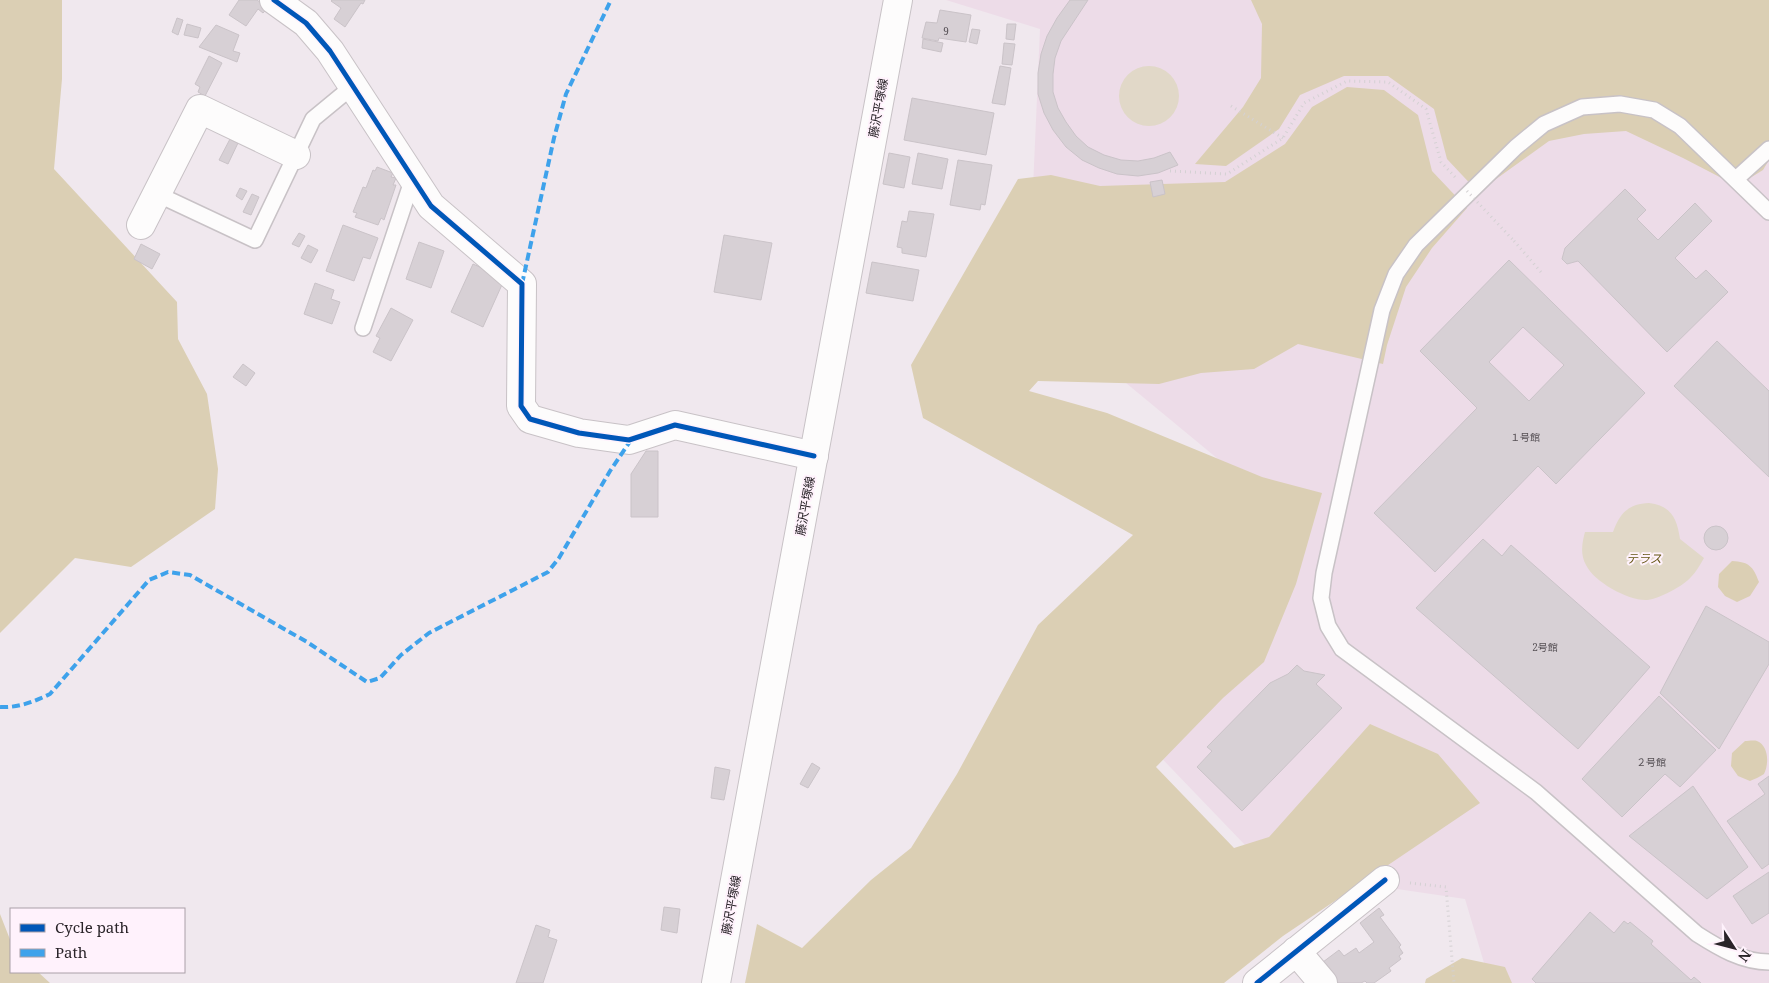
<svg xmlns="http://www.w3.org/2000/svg" width="1769" height="983" font-family="'Noto Serif','Noto Sans JP',serif">
<rect width="100%" height="100%" fill="#f0e8ee"/>
<!-- built -->
<path fill="#eddce8" d="M946,0h823v983h-279l-25,-84 -196,-29 -122,-127 94,-265 -213,-176 12,-273z"/>
<!-- green -->
<path fill="#e1d8c8" d="M1119 96a30 30 0 1 1 60 0a30 30 0 1 1-60 0Z
M1649,503c23,3 28,16 31,36l24,19c-4,7 -8,14 -13,19 -6,8 -34,23 -44,23 -18,1 -53,-18 -61,-35 -6,-11 -4,-22 -1,-33h28c7,-19 15,-28 36,-29z"/>
<!-- forest -->
<path fill="#dbcfb4" d="M0,0h62v79l-8,90 123,133 1,37 29,55 11,75 -3,40 -84,58 -56,-9 -75,75z
M1251,0h518v160l-6,10 -26,16 -54,-28 -57,-27 -42,3 -35,7 -71,51 -31,-33 -13,-50 -46,-33h-44l-44,19 -21,34 -53,37 -31,-2 48,-57 18,-29 1,-54z
M1347,87l37,3 34,25 14,56 35,37 -35,40 -26,39 -19,58 -4,19 -85,-20 -44,25 -53,4 -42,11 -121,-3 -9,10 78,22 155,64 60,16 -26,91 -32,78 -41,36 -67,69 78,81 35,-11 101,-113 68,30 42,49 -197,133 -59,47h-479l12,-59 45,24 69,-68 40,-32 46,-74 81,-149 95,-90 -210,-117 -12,-53 107,-186 33,-4 49,11 125,-4 60,-38 27,-37z
M1732,561c17,1 21,5 27,21l-9,14 -13,6 -12,-6 -7,-9 1,-13z
M1745,741c3,0 9,-1 12,0 12,5 12,23 7,33 -4,3 -10,5 -14,7l-12,-5 -7,-10 1,-13z
M0,914l11,28v30h27l12,11h-50z
M1462,958l43,9 7,16h-87l1,-4z"/>
<!-- building -->
<path fill="#d7d0d5" stroke="#cac3c8" fill-rule="evenodd" d="M239,0h18l11,8 -5,5 -5,-4 -12,17 -17,-11z
M332,0h33l-2,4 -2,-1 -16,24 -11,-8 7,-11 -10,-7z
M1070,0h18l-27,41 -6,17 -2,16v18l5,16 8,14 10,14 12,11 16,8 17,5 17,1 16,-3 16,-6 8,13 -20,8 -20,3 -21,-2 -18,-6 -17,-8 -16,-13 -13,-17 -9,-17 -6,-19v-21l3,-19 6,-18 10,-18z
M940,10l31,5 -5,27 -27,-4 -1,3 -16,-3 4,-16 11,1z
M177,18l6,2 -5,15 -6,-3z
M187,24l14,4 -3,10 -14,-3z
M1007,24h9l-2,16 -8,-1z
M216,25l23,10 -6,16 7,2 -3,9 -38,-15z
M972,29l8,1 -3,14 -8,-2z
M923,39l20,4 -2,9 -19,-4z
M1004,43l11,1 -3,21 -10,-1z
M209,56l13,7 -17,33 -7,-4 2,-5 -5,-3z
M1000,66l11,2 -6,37 -13,-2z
M912,98l82,15 -8,42 -82,-15z
M230,139l8,4 -10,21 -9,-4z
M889,153l21,4 -6,31 -21,-4z
M918,153l30,6 -6,30 -30,-5z
M958,160l34,5 -7,40 -4,-1 -1,6 -30,-5z
M377,167l16,6 -2,4 5,1 -3,7h3l-12,35 -3,-2 -3,7 -23,-8 2,-4 -4,-1 10,-25 3,1 7,-18 2,1z
M1162,180l3,14 -12,3 -3,-15z
M240,188l7,3 -5,9 -6,-4z
M1625,189l21,21 -9,9 21,21 37,-37 17,18 -37,37 21,21 10,-9 22,22 -61,60 -89,-91 -11,3 -5,-5 3,-11z
M252,194l7,3 -8,18 -8,-3z
M909,211l25,3 -8,43 -24,-4v-5l-5,-1 5,-26 5,1z
M343,225l35,13 -8,21 -7,-2 -9,24 -28,-10z
M299,233l6,3 -6,11 -7,-3z
M724,235l48,8 -11,57 -47,-8z
M419,242l25,9 -13,37 -25,-9z
M141,244l19,10 -8,15 -18,-10z
M308,245l10,5 -7,13 -10,-5z
M1509,260l136,133 -89,91 -18,-18 -103,106 -61,-59 103,-105 -57,-57zM1523,327l41,38 -35,36 -40,-39z
M872,262l47,8 -6,31 -47,-8z
M473,264l32,14 -22,49 -32,-15z
M315,283l19,7 -3,9 9,3 -8,22 -28,-10z
M391,308l22,12 -22,41 -18,-9 7,-14 -4,-2z
M1717,341l52,50v86l-95,-91z
M243,364l12,9 -9,13 -13,-9z
M646,451h12v66h-27v-43z
M1704 538a12 12 0 1 1 24 0a12 12 0 1 1-24 0Z
M1483,539l19,17 9,-11 139,122 -72,82 -162,-141z
M1706,606l63,36v22l-50,85 -59,-56z
M1297,665l7,6 21,4 -9,9 26,24 -100,103 -45,-44 15,-16 -5,-4 63,-64 18,-9z
M1659,696l57,54 -36,37 -15,-13 -43,43 -40,-38z
M812,763l8,5 -12,20 -8,-4z
M715,767l15,3 -6,30 -13,-2z
M1769,776v88l-7,5 -35,-48 38,-27 -7,-10z
M1693,786l55,81 -41,32 -78,-63z
M1769,872v41l-17,11 -19,-28z
M664,907l16,2 -3,24 -16,-3z
M1379,908l5,7 -4,2 21,28 -2,2 4,6 -4,3 2,3 -12,9 2,3 -17,12h-7l-2,-2 -4,2h-23l-15,-21 16,-12 5,6 12,-8 3,5 15,-11 -14,-19z
M1590,912l24,21 10,-12 4,3 2,-2 23,19 -2,3 40,36 3,-3 7,6h-165l-4,-4z
M536,925l14,5 -2,7 9,3 -14,43h-27z"/>
<g fill="none" stroke-linecap="round" stroke-linejoin="round">
<!-- lane casing -->
<g stroke="#c8c2c6" stroke-width="18">
<path id="lane" d="M1736,179l33,-30
M157,194l98,46 58,-121 40,-33
M1769,212l-89,-86 -26,-16 -34,-6 -38,3 -38,17 -28,23 -100,98 -20,29 -14,36 -58,263 -3,25 7,28 14,23 194,143 161,142c22,14 45,28 72,28
M363,328l50,-150"/>
</g>
<!-- street casing -->
<g stroke="#c8c2c6" stroke-width="30">
<path id="street" d="M274,0l32,23 24,28 101,155 91,78 -1,122 9,13 49,14 50,7 46,-15 139,31
M141,225l59,-116 96,46
M1296,951l27,32
M1257,983l128,-103"/>
</g>
<!-- primary casing -->
<g stroke="#c8c2c6" stroke-width="30">
<path id="primary" d="M716,983l182,-983"/>
</g>
<!-- path -->
<path stroke="#d4d1d3" stroke-width="3" stroke-dasharray="1 4" stroke-linecap="butt" d="M1231,106l52,32
M1170,171l57,3 56,-36 21,-35 43,-22 41,1 38,27 15,53 14,15
M1514,241l27,31
M1410,883l36,4 8,96"/>
<!-- lane -->
<use href="#lane" stroke="#fdfcfc" stroke-width="15"/>
<!-- street -->
<use href="#street" stroke="#fdfcfc" stroke-width="28"/>
<!-- primary -->
<use href="#primary" stroke="#fdfcfc" stroke-width="28"/>
<!-- path-bridge -->
<path stroke="#d4d1d3" stroke-width="3" stroke-dasharray="1 4" stroke-linecap="butt" d="M1467,191l47,50"/>
<!-- quiet -->
<path stroke="#3ea2eb" stroke-width="4" stroke-dasharray="8 4" stroke-linecap="butt" d="M522,284l32,-146 12,-44 45,-94
M0,707c18,1 33,-5 50,-13l99,-114 19,-8 22,3 117,67 60,40 13,-4 21,-23 28,-22 119,-61 11,-14 51,-87 21,-31"/>
<!-- cycleway casing -->
<g stroke="#fff2fc" stroke-width="8">
<path id="cycleway" d="M274,0l32,23 24,28 101,155 91,78 -1,122 9,13 49,14 50,7 46,-15 139,31
M1257,983l128,-103"/>
</g>
<!-- cycleway -->
<use href="#cycleway" stroke="#0057b8" stroke-width="5"/>
</g>
<g text-anchor="middle" dominant-baseline="central" stroke-width="4" stroke-linejoin="round" paint-order="stroke">
<!-- number labels -->
<g font-size="10" fill="#554f54">
<text x="946" y="31">9</text>
<text x="1525" y="437">１号館</text>
<text x="1545" y="647">2号館</text>
<text x="1651" y="762">２号館</text>
</g>
<!-- street labels -->
<g font-size="12" fill="#2a2429" stroke="#fff2fc">
<text transform="translate(878 108) rotate(-80)">藤沢平塚線</text>
<text transform="translate(805 506) rotate(-80)">藤沢平塚線</text>
<text transform="translate(731 905) rotate(-80)">藤沢平塚線</text>
</g>
<!-- park labels -->
<g font-size="12" font-style="italic" fill="#655614" stroke="#fff2fc">
<text x="1644" y="558">テラス</text>
</g>
</g>
<!-- legend -->
<rect x="10" y="908" width="175" height="65" fill="#fff2fc" stroke="#aaa0a8"/>
<rect x="20" y="924" width="25" height="8" fill="#0057b8" stroke="#aaa0a8"/>
<text x="55" y="933" font-size="15" fill="#2a2429">Cycle path</text>
<rect x="20" y="949" width="25" height="8" fill="#3ea2eb" stroke="#aaa0a8"/>
<text x="55" y="958" font-size="15" fill="#2a2429">Path</text>
<!-- north arrow -->
<g transform="translate(1734 948) rotate(126)" stroke="#fff2fc" stroke-width="4" paint-order="stroke">
<path d="M0-4L9 19L0 12L-9 19Z" fill="#2a2429"/>
<text y="-8" font-size="14" font-weight="bold" text-anchor="middle" fill="#2a2429">N</text>
</g>
</svg>
